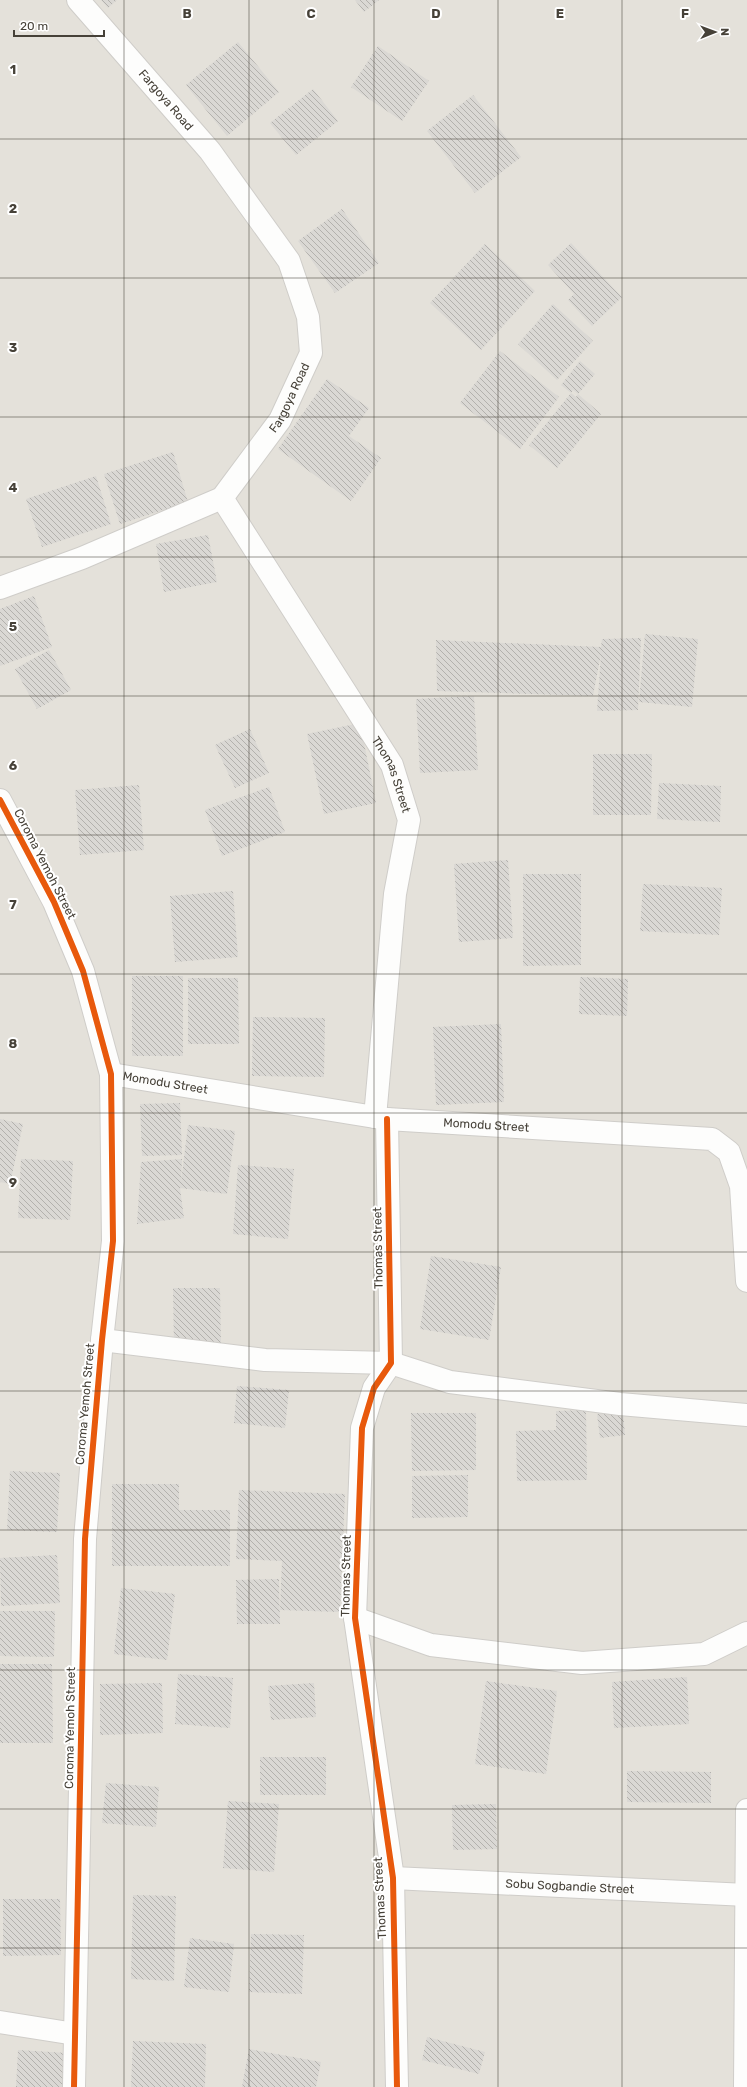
<svg xmlns="http://www.w3.org/2000/svg" width="747" height="2087" font-family="Rubik,sans-serif">
<defs>
<pattern id="building-back-hatch" width="6" height="6" patternUnits="userSpaceOnUse"><rect width="6" height="6" fill="#dad8d4"/><path d="M-1 5l2 2M0 0l6 6M5-1l2 2" fill="none" stroke="#b3b1ad"/></pattern>
</defs>
<rect width="100%" height="100%" fill="#f1efeb"/>
<!-- residential -->
<path fill="#e4e1da" d="M0,0h747v2087h-747z"/>
<!-- building -->
<path fill="url(#building-back-hatch)" d="M101,0h16l-9,8z
M355,0h24l-15,12z
M238,42l41,50 -52,44 -41,-51z
M378,46l51,35 -27,40 -51,-34z
M313,89l25,32 -42,34 -26,-32z
M473,95l48,62 -46,36 -48,-62z
M342,209l37,54 -44,30 -37,-52z
M571,243l51,54 -30,29 -24,-26 6,-6 -26,-29z
M485,244l50,47 -54,59 -51,-47z
M553,304l40,37 -36,39 -39,-36z
M500,351l59,46 -39,52 -60,-46z
M580,361l15,13 -17,20 -5,-4 -2,3 -10,-8z
M327,379l42,29 -20,28 32,22 -30,43 -73,-52z
M571,393l5,4 2,-3 23,20 -44,54 -28,-23z
M173,452l15,50 -68,22 -16,-50z
M96,476l15,48 -69,23 -16,-48z
M208,535l9,47 -53,10 -8,-48z
M34,596l18,51 -52,19v-57z
M645,634l53,5 -6,68 -53,-5z
M641,638l-3,72 -41,1 4,-57 -8,42 -156,-5 -1,-51 165,7 1,-8z
M49,650l22,40 -34,19 -22,-40z
M474,696l4,74 -58,3 -4,-74z
M360,723l16,80 -52,11 -17,-80z
M250,729l19,44 -34,15 -20,-43z
M593,754h59l-1,61h-58z
M659,783l62,3 -1,36 -63,-3z
M139,785l5,65 -64,5 -5,-65z
M269,787l16,45 -63,24 -17,-46z
M508,860l5,78 -54,4 -5,-78z
M523,874h58v91l-58,1z
M643,884l79,4 -3,47 -79,-4z
M233,891l5,66 -63,5 -5,-66z
M132,976h51v80h-51z
M580,977l48,2 -1,37 -48,-2z
M188,978h50l1,66h-51z
M253,1017l72,1 -1,59 -72,-1z
M501,1024l3,78 -68,3 -3,-78z
M180,1103l2,52 -40,1 -2,-52z
M0,1119l23,5 -13,60 -10,-2z
M188,1125l47,6 -8,63 -47,-6 4,30 -47,6 4,-62 41,-3 -1,23z
M21,1159l52,2 -3,59 -52,-2z
M238,1165l56,4 -6,70 -55,-5z
M431,1256l70,11 -12,73 -69,-11z
M173,1288h47l1,58 -47,1z
M237,1386l52,4 -4,38 -51,-5z
M586,1410l1,70 -70,1 -1,-50 40,-1v-19z
M623,1411l2,24 -25,3 -3,-24z
M411,1413h65v57l-64,1z
M10,1471l50,2 -3,59 -50,-2z
M468,1475v42l-56,1v-42z
M112,1484h67v26h51v56h-118z
M239,1490l106,4 -5,118 -60,-2 2,-49 -46,-2z
M57,1555l3,48 -59,3 -1,-48z
M279,1579l1,45h-43l-1,-44z
M121,1588l54,6 -8,66 -53,-6z
M0,1611h55l-1,46 -54,-1z
M0,1664h52l1,79h-53z
M178,1674l55,4 -3,50 -55,-4z
M687,1677l2,47 -75,4 -2,-46z
M486,1681l71,10 -11,83 -71,-10z
M162,1683l1,50 -63,2v-51z
M314,1683l2,34 -45,3 -3,-34z
M260,1757h66v38h-66z
M627,1771l84,1v31l-84,-1z
M106,1783l53,4 -3,40 -54,-4z
M228,1801l51,3 -5,68 -51,-4z
M496,1804l1,45 -44,1 -1,-45z
M133,1895l43,1 -2,85 -43,-2z
M3,1899h57l1,56 -58,1z
M251,1934l53,1 -2,59 -53,-2z
M190,1938l44,6 -5,48 -45,-5z
M427,2037l58,15 -6,22 -57,-14z
M133,2041l73,3 -1,43h-74z
M249,2049l72,13 -5,25h-74z
M18,2050l49,3 -2,34h-49z"/>
<g fill="none" stroke-linecap="round" stroke-linejoin="round">
<!-- minor casing -->
<g stroke="#cfcdc9" stroke-width="24">
<g id="minor">
<path id="s1" d="M222,498l170,267 17,55 -14,74 -20,223"/>
<path id="s2" d="M0,588l82,-30 140,-60 58,-78 31,-67 -3,-36 -19,-56 -79,-110 -132,-151"/>
<path d="M0,800l54,102 29,69 28,103 2,167 -11,99 -17,199 -11,548"/>
<path id="s3" d="M111,1074l276,45 325,20 17,13 12,34 6,95"/>
<path d="M387,1119l4,244 -17,25 -12,40 -7,190 38,260 4,209"/>
<path d="M102,1340l163,20 126,3 59,19 170,22 127,11"/>
<path d="M355,1618l76,27 151,18 122,-9 43,-21"/>
<path id="s4" d="M393,1878l354,17"/>
<path d="M0,2022l75,12"/>
<path d="M745,2087l2,-277"/>
</g>
</g>
<!-- minor -->
<use href="#minor" stroke="#fdfdfc" stroke-width="22"/>
<!-- cycleway casing -->
<g stroke="#fff" stroke-width="8">
<path id="cycleway" d="M0,800l54,102 29,69 28,103 2,167 -11,99 -17,199 -11,548
M387,1119l4,244 -17,25 -12,40 -7,190 38,260 4,209"/>
</g>
<!-- cycleway -->
<use href="#cycleway" stroke="#e8590c" stroke-width="6"/>
</g>
<!-- grid -->
<path fill="none" stroke="#464138" stroke-width="1" stroke-opacity="0.55" d="M124,0v2087M249,0v2087M374,0v2087M498,0v2087M622,0v2087M0,139h747M0,278h747M0,417h747M0,557h747M0,696h747M0,835h747M0,974h747M0,1113h747M0,1252h747M0,1391h747M0,1530h747M0,1670h747M0,1809h747M0,1948h747"/>
<g text-anchor="middle" dominant-baseline="central" stroke-width="4" stroke-linejoin="round" paint-order="stroke">
<!-- street labels -->
<g font-size="12" fill="#464138" stroke="#fff">
<text transform="translate(166 100) rotate(49)">Fargoya Road</text>
<text stroke="none"><textPath href="#s2" startOffset="361">Fargoya Road</textPath></text>
<text stroke="none"><textPath href="#s1" startOffset="325">Thomas Street</textPath></text>
<text transform="translate(45 864) rotate(63)">Coroma Yemoh Street</text>
<text stroke="none"><textPath href="#s3" startOffset="55">Momodu Street</textPath></text>
<text stroke="none"><textPath href="#s3" startOffset="379">Momodu Street</textPath></text>
<text transform="translate(378 1248) rotate(-91)">Thomas Street</text>
<text transform="translate(85 1404) rotate(-85)">Coroma Yemoh Street</text>
<text transform="translate(346 1576) rotate(-89)">Thomas Street</text>
<text transform="translate(70 1728) rotate(-89)">Coroma Yemoh Street</text>
<text stroke="none"><textPath href="#s4" startOffset="177">Sobu Sogbandie Street</textPath></text>
<text transform="translate(380 1898) rotate(-93)">Thomas Street</text>
</g>
</g>
<g font-size="13" text-anchor="middle" font-weight="bold" fill="#464138" stroke="#fff" stroke-width="4" stroke-linejoin="round" paint-order="stroke">
<text x="187" y="18">B</text>
<text x="311" y="18">C</text>
<text x="436" y="18">D</text>
<text x="560" y="18">E</text>
<text x="685" y="18">F</text>
<text x="13" y="74">1</text>
<text x="13" y="213">2</text>
<text x="13" y="352">3</text>
<text x="13" y="492">4</text>
<text x="13" y="631">5</text>
<text x="13" y="770">6</text>
<text x="13" y="909">7</text>
<text x="13" y="1048">8</text>
<text x="13" y="1187">9</text>
</g>
<!-- north arrow -->
<g transform="translate(715 32) rotate(89)" stroke="#ffffff" stroke-width="3" paint-order="stroke">
<path d="M0-3L7 15L0 10L-7 15Z" fill="#464138"/>
<text y="-6" font-size="11" font-weight="bold" text-anchor="middle" fill="#464138">N</text>
</g>
<!-- scale -->
<path d="M14 30v6h90v-6" fill="none" stroke="#464138" stroke-width="2"/>
<text x="20" y="30" font-size="12" fill="#464138" stroke="#ffffff" stroke-width="3" paint-order="stroke">20 m</text>
</svg>
